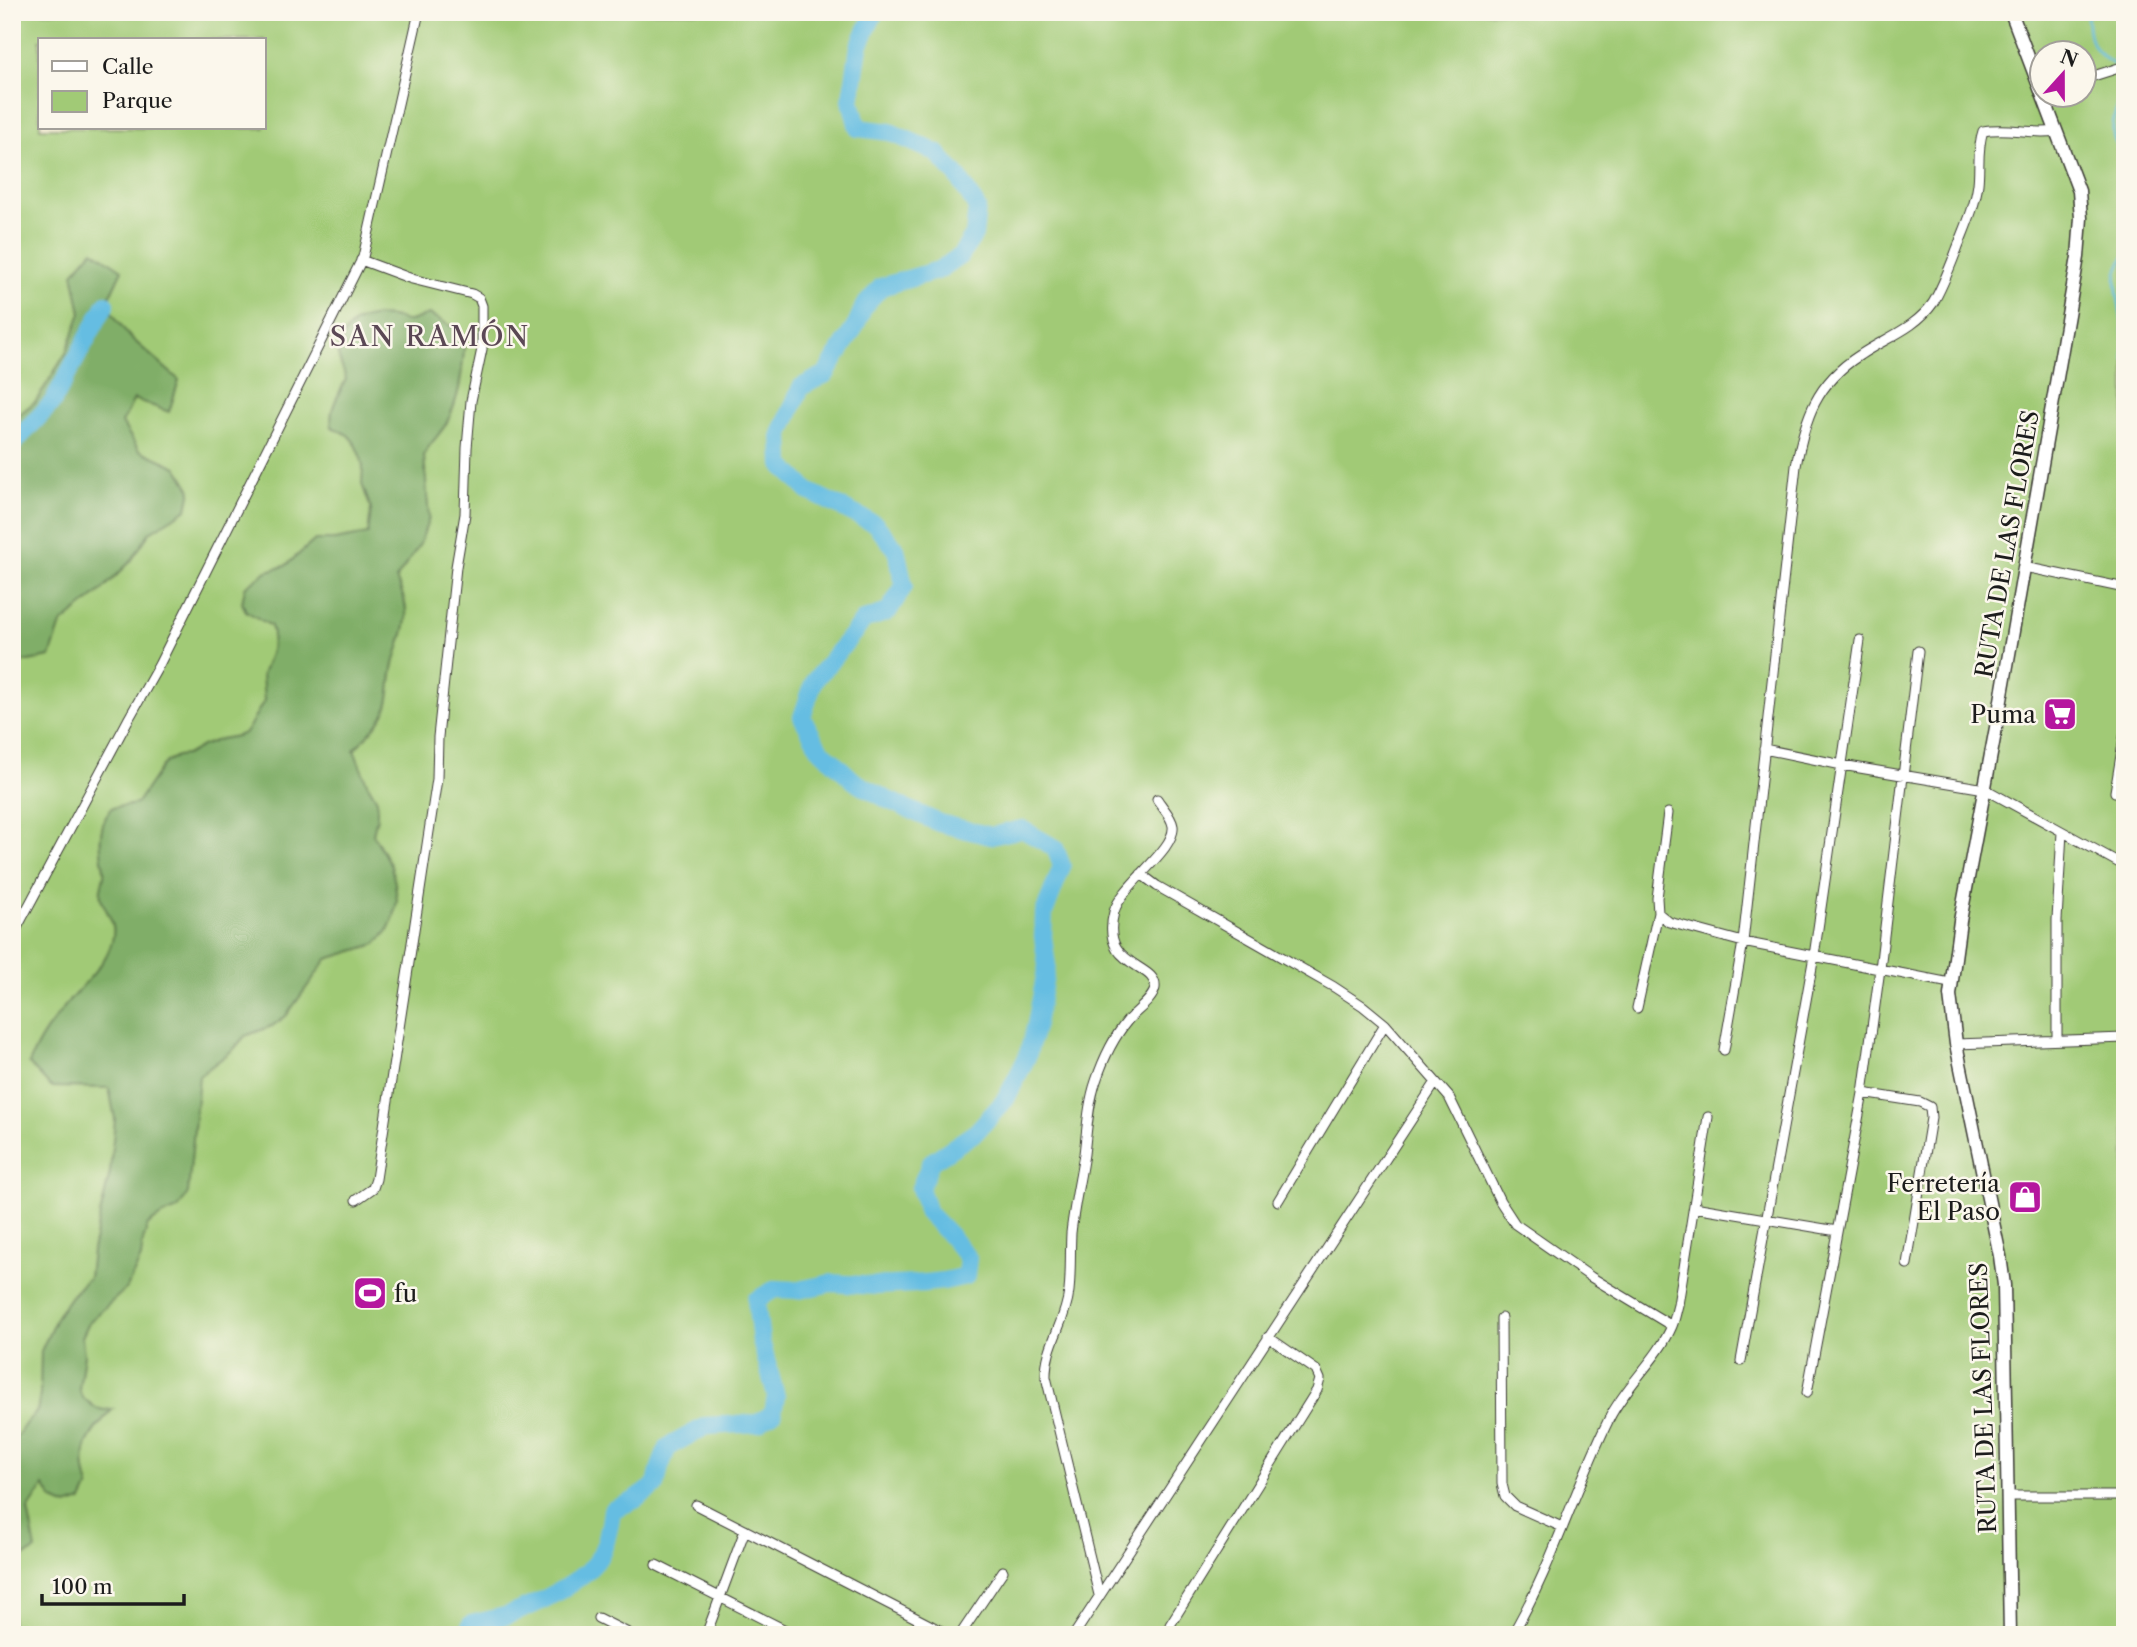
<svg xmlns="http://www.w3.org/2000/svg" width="2137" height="1647" font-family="'Libre Caslon Text',serif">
<rect width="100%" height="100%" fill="#fbf7ec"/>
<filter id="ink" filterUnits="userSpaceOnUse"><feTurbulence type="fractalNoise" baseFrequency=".0143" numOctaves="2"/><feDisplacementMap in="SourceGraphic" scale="14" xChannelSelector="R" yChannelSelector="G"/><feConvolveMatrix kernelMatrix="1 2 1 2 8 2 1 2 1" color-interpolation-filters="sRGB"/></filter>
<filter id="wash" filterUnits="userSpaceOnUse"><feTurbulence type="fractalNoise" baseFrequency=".00686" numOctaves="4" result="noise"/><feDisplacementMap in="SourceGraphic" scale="28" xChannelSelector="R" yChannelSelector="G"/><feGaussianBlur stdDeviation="1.57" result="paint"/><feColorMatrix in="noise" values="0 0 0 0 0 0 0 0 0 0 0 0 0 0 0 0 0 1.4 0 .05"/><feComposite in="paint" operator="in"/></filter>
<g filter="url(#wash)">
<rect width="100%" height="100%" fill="#eae4c4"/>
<!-- green -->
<path fill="#a1ca76" stroke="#5e7349" stroke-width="2" fill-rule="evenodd" d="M12,12h2113v1623h-2113zM40,40h224v88h-224zM2042,52h42v42h-42z"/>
<!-- forest -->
<path fill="#80ae67" stroke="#4e6542" stroke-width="2" d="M93,250l29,20 -16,34 23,32 50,44 -10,32 -35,-13 -12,24 17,27 38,17 14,23 -4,19 -37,23 -19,29 -29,29 -41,34 -11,33 -38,7v-244l24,-19 30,-48 15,-40 -8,-40z
M429,314l24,13 12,13c-3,31 -4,56 -19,84 -6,11 -17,19 -22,31l5,63 -9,26 -24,35c22,43 3,55 -4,95 -2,14 -1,25 -7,38 -7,15 -20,25 -31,38l13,33 10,17v17l-4,17 18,32 4,17 2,17 -3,17 -7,15 -11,12 -49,15 -41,57 -14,10 -27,10 -11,13 -35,27 -11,117 -10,16 -15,6 -15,10 -5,16 -2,17 -14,30 -38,34 -7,15 2,18 -5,34 3,8 14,11 8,2 9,-1c-25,26 -36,41 -24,77l-7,15 -15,5 -14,-6 -9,-14 -16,24 8,40 -24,13v-119l13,-20 12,-13 3,-16 1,-44 16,-35 14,-20 18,-19 3,-27 18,-78 5,-53 -6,-31 -58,-1 -22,-23c9,-25 23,-42 40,-63 15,-18 37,-36 43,-60 5,-18 -4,-25 -10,-40 -4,-9 1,-17 2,-26 1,-5 -1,-11 -2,-16 -3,-19 -2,-35 9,-51l25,-4 26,-38 7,-6 8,-4 9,-1 16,-9 18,-7 17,-3 9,-4 18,-31 -2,-26 9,-24 2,-17 -2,-8 -25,-15 -4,-8 3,-16 22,-16 18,-5 30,-26h19l34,-6 3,-25 -9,-25 1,-18 -2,-8 -7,-16 -6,-7 -16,-8c-4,-18 7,-32 14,-48 -2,-9 -8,-18 -8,-27 0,-5 2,-10 5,-16 10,-20 34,-22 54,-18 9,2 2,3 11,3 7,0 13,-5 21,-7z"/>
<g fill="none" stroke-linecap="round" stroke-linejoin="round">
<!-- stream -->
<path stroke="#65bde2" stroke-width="2.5" d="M2087,12c1,26 3,38 26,52
M2122,74c2,22 -15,49 -7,67 2,5 7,10 10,14
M2125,256c-15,21 -7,36 -4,59 3,14 2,29 4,44"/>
<!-- river -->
<path stroke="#65bde2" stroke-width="18" d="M12,445l40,-42 54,-99
M466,1635l5,-11c12,-3 26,-5 37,-9 26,-9 77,-34 91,-58 8,-13 11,-31 13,-47l23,-10 21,-15 4,-18 8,-20 38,-21 52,-3 15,-10 3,-17 -15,-55 -5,-41 19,-11 24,1 32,-7 45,3 39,-2 29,-3 22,-5 2,-18 -17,-21 -23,-24 -8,-25 11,-26 45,-30 30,-33 21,-42 9,-33 11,-58 -4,-29 1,-24 18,-47 -7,-18 -33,-19 -31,7 -52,-13 -51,-23 -34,-19 -35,-33 -17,-31 12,-36 50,-61 24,-8 16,-26 -8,-37 -21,-25 -67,-33 -26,-26 -1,-31 20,-47 25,-13 30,-49 8,-19 17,-19 58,-17 21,-14 14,-21 3,-27 -18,-30 -22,-25 -47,-21 -32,-4 -7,-27 8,-55 16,-34"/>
</g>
</g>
<g filter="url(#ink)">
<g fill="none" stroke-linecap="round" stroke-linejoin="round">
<!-- minor casing -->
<g stroke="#3b3a35" stroke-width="11">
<path id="minor" d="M2084,79l41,-13
M2024,567l101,21
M1764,749l78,16 143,24 140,77
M2115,792l10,-61
M1668,813l-11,85 1,15 11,9 74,20 207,41
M1141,874l16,12 177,101 29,19 22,18 64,73 51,104 15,23 76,53 81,49
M12,937l116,-217 31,-55 204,-408 56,-245
M1637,1008l21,-95
M2057,1040v-120l5,-88
M1956,1044l169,-6
M1724,1050l19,-108 53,-476c9,-48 20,-83 64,-111 25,-17 55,-26 73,-52 10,-17 17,-36 24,-54 8,-21 18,-42 21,-65 2,-18 -1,-36 5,-53 23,-5 48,4 73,0
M1863,1093l57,9 10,5 1,11 -24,146
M356,1200l17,-12 3,-9 61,-400 1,-42 18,-170 9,-53 2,-66 4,-47 11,-52v-43l-3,-8 -7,-4 -60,-15 -51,-19
M1278,1201l107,-177
M1694,1207l143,24
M1501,1318l1,166 3,12 10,10 47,21
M1741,1361l73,-405 46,-316
M1807,1393l56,-300 17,-124 38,-318
M2009,1496h116
M696,1505l253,130
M656,1565l139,70
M1099,1595l-53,-218c-1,-31 20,-55 23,-86 2,-19 1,-39 2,-58 3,-27 9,-53 13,-79 3,-24 4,-50 12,-73 7,-21 18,-44 32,-61 8,-9 25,-20 27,-32 3,-25 -56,-20 -41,-76 7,-27 62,-62 59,-86 -1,-9 -11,-19 -16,-27
M598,1618l34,17
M1170,1625l147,-235 3,-11 -4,-9 -48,-33
M706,1635l39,-105
M960,1635l43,-64
M1074,1635l362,-553
M1512,1635c40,-68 62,-145 97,-216 17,-34 49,-60 63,-93 3,-7 4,-14 6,-21l30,-188"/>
</g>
<!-- major casing -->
<g stroke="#3b3a35" stroke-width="15">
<path id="major" d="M2010,1635l-6,-350 -4,-29 -44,-212 -6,-49 10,-74 40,-215 78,-449 3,-39 -2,-27 -68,-179"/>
</g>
<!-- minor -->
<use href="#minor" stroke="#fff" stroke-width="9"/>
<!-- major -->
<use href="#major" stroke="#fff" stroke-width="12"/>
</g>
</g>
<!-- icons -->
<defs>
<g id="supermarket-square" transform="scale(1.75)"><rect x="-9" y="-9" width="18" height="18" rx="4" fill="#b5179e" stroke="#fbf7ec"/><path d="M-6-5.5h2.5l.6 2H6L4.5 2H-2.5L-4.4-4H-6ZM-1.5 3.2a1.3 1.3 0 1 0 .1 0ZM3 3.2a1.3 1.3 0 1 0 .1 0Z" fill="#fff"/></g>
<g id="shop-square" transform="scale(1.75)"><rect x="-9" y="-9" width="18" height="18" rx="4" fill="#b5179e" stroke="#fbf7ec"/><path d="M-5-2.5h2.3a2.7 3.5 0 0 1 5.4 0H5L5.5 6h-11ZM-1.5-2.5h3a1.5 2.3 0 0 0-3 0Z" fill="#fff"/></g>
<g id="stadium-square" transform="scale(1.75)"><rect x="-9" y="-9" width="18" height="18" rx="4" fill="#b5179e" stroke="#fbf7ec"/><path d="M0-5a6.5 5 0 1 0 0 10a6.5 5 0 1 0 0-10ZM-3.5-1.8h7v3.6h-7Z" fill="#fff"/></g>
</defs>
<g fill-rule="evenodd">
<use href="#supermarket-square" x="2060" y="714"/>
<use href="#shop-square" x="2025" y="1197"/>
<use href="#stadium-square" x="370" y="1293"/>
</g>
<g text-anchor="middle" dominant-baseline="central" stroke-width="5" stroke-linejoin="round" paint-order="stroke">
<!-- street labels -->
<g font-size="24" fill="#1c1c1c" stroke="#fbf7ec">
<text transform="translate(2007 544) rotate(-80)">RUTA DE LAS FLORES</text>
<text transform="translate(1983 1398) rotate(-92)">RUTA DE LAS FLORES</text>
</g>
<!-- poi labels -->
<g font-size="24" fill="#1c1c1c" stroke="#fbf7ec" text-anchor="end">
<text x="2036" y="714">Puma</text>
<text x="2000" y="1183">Ferretería<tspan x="2000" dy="28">El Paso</tspan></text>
<text x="394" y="1293" text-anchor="start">fu</text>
</g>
<!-- quarter labels -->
<g font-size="28" letter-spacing="2" fill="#5b4855" stroke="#fbf7ec">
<text x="430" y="336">SAN RAMÓN</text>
</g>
</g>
<!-- margin -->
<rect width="2137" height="1647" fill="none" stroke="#fbf7ec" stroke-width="42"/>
<!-- legend -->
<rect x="38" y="38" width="228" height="91" fill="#fbf7ec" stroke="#a29f99" stroke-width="2"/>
<rect x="52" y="61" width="35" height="10" fill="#ffffff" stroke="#a29f99" stroke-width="2"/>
<text x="102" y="74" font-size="21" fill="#1c1c1c">Calle</text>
<rect x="52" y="91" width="35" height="21" fill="#a1ca76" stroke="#a29f99" stroke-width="2"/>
<text x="102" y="108" font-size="21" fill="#1c1c1c">Parque</text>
<!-- north arrow -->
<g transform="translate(2063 74) rotate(21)"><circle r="33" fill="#fbf7ec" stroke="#a29f99" stroke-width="2"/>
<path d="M0-5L12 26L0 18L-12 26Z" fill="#b5179e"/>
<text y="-10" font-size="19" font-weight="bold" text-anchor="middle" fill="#1c1c1c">N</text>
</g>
<!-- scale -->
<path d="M42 1594v10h142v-10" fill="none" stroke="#1c1c1c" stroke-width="3.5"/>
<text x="52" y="1594" font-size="21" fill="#1c1c1c" stroke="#fbf7ec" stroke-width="5" paint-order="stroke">100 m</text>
</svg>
